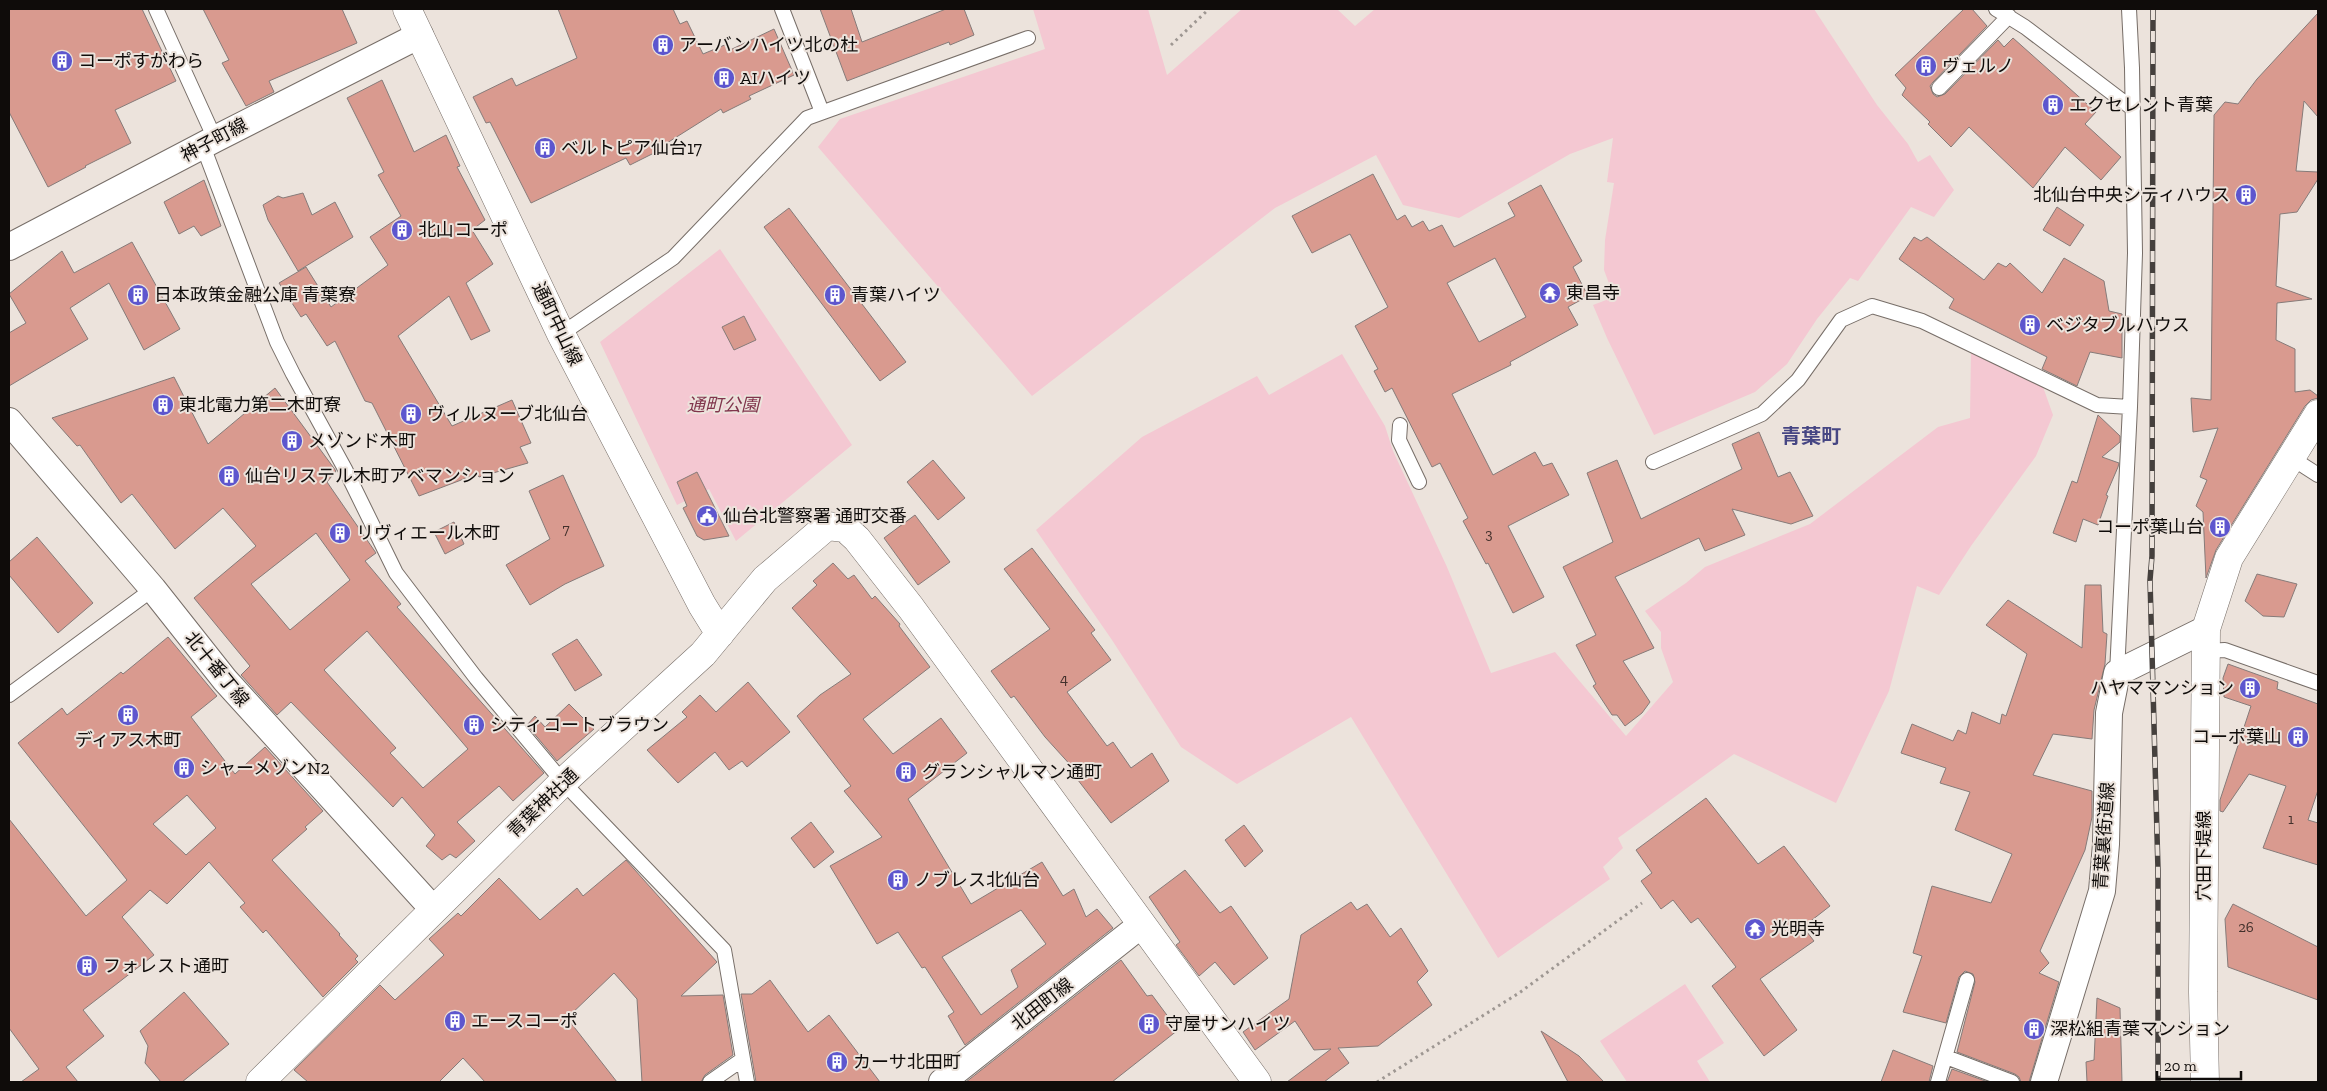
<svg xmlns="http://www.w3.org/2000/svg" width="2327" height="1091" font-family="'Zilla Slab','Noto Sans JP',serif">
<rect width="100%" height="100%" fill="#ece3dc"/>
<!-- green -->
<path fill="#f4c8d2" d="M1033,9h115l19,66 75,-66h95l18,17 20,-17h439l63,96 31,39 10,18 12,-7 24,35 -20,27 -23,-10 -53,74 -8,-3 -33,41 -30,45 -32,28 -101,43 -47,-97 -14,-33 21,-8 -10,-27 1,-30 9,-57 -7,-1 6,-44 -43,16 -111,64 -56,-13 -27,-50 -101,53 -243,188 -214,-249 22,-28 205,-70z
M720,249l132,196 -116,96 -27,-52 -32,16 -77,-163z
M1971,350l72,37 10,28 -17,41 -65,90 -32,49 -22,-9 -28,105 -53,112 -102,-49 -116,84 5,10 -20,19 7,12 -112,79 -147,-241 -114,67 -56,-37 -69,-107 -76,-110 106,-93 115,-61 12,19 73,-41 43,72 8,25 54,116 44,106 64,-21 71,84 47,-54 -12,-34v-16l-16,-21 41,-28 19,-16 105,-43 128,-97 32,-9z
M1685,984l39,59 -27,18 13,21h-83l-27,-41z"/>
<!-- building -->
<path fill="#d99a8f" stroke="#867b79" fill-rule="evenodd" d="M9,9h133l34,72 -61,29 16,33 -46,23 1,1 -38,20 -39,-75z
M203,9h139l15,34 -88,38 5,11 -28,14 -24,-43 7,-3z
M558,9h115l7,15 7,-3 16,33 24,-10 3,6 44,-21 20,46 -45,21 2,3 -28,14 -2,-4 -62,39 1,2 -30,15 -4,-7 -95,45 -41,-81 -4,1 -13,-26 39,-19 4,8 61,-28z
M820,9h31l11,33 84,-33h18l10,26 -24,10 -1,-3 -102,39z
M1964,9h8l15,17 -54,56 -3,4 3,8 4,3 8,-3 53,-54 6,7 9,-9 83,74 -11,12 36,33 -20,23 -36,-33 -32,41 -64,-61 -18,20 -23,-23 2,-2 -28,-27 4,-7 -11,-13z
M2318,13v104l-14,-16 -8,70 22,1v7l-21,33 -17,2 -4,72 36,13 -35,4 -1,37 19,9v43l15,-2 8,6v2l-7,2 -6,6 -89,144 -10,28 -3,-66 -7,-6 11,-26 -7,-3 18,-49 -25,4 -2,-34 20,2 3,-285 11,-13 13,2 19,-25z
M382,80l32,72 32,-17 14,31 -3,1 28,53 -13,10 21,34 -27,19 24,48 -19,9 -22,-44 -51,40 54,90 60,-26 19,43 -11,4 8,16 -49,14 -2,-3 -58,22 -47,-93 -7,-2 -30,-60 -8,5 -21,-32 -5,3 -22,-34 27,-16 25,40 57,-42 -18,-28 31,-21 -23,-41 6,-3 -37,-74z
M1373,174l24,46 8,-5 7,12 11,-6 6,10 13,-6 12,22 61,-31 -7,-13 33,-18 41,76 -9,6 15,29 -20,11 10,18 -68,37 1,3 -59,29 41,81 42,-23 8,14 9,-3 17,32 -61,31 36,71 -31,16 -25,-50 -2,1 -23,-43 5,-3 -28,-55 -8,4 -40,-79 -7,4 -11,-21 4,-2 -23,-43 33,-19 -38,-73 -38,19 -20,-37zM1495,258l31,59 -47,25 -32,-59z
M204,180l17,46 -20,10 -7,-10 -15,8 -15,-32z
M303,193l9,22 23,-13 18,35 -55,34 -30,-51 -5,-15 15,-9 5,2z
M2057,207l27,18 -14,21 -27,-16z
M789,208l117,154 -26,19 -116,-154z
M1914,237l7,4 6,-4 57,43 14,-17 8,4 4,-4 32,30 22,-35 40,23 5,30 13,3v44l-32,-6 -13,34 -35,-17 5,-12 -98,-49 5,-9 -55,-40z
M132,242l48,87 -36,21 -35,-67 -39,25 18,31 -79,47v-53l17,-10 -17,-29 53,-43 12,22z
M744,316l12,24 -22,10 -12,-23z
M174,377l34,67 67,-56 61,83 -9,11 49,71 -11,8 36,43 -4,3 147,166 -31,28 -14,-15 -42,36 18,19 -19,17 -6,-4 -8,6 -16,-14 9,-11 -33,-38 -9,10 -102,-105 -14,13 -36,-40 9,-9 -56,-68 62,-52 -33,-38 -48,41 -43,-55 -11,9 -41,-58 -3,1 -25,-28zM316,533l34,47 -60,50 -39,-46zM367,631l101,118 -45,39 -33,-35 6,-5 -72,-78z
M2098,415l22,21v6l-18,15 17,6 -1,4 -12,28 2,1 -10,29 -15,-6 -7,23 -23,-9 19,-52 5,2z
M1759,432l19,45 12,-5 23,44 -22,8 -59,-15 13,26 -40,16 -6,-13 -84,39 39,71 -31,13 27,41 -8,11 -17,13 -8,-11h-5l-19,-29 3,-2 -20,-39 20,-10 -33,-68 50,-25 -26,-69 30,-13 24,59 101,-50 -10,-25z
M933,460l32,38 -27,22 -31,-38z
M697,472l32,64 -25,4 -7,-4 -14,-28 4,-2 -10,-24z
M563,475l41,91 -39,18 -35,21 -24,-40 44,-26 -21,-48z
M915,515l35,47 -32,23 -34,-47z
M454,522l10,22 -19,10 -11,-22z
M37,537l56,66 -35,30 -49,-58v-13z
M1032,548l63,82 -4,3 20,27 -44,32 40,54 6,-4 18,26 21,-15 17,28 -58,42 -40,-52 3,-2 -29,-32 -31,-41 -3,2 -20,-27 59,-42 -46,-60z
M833,563l15,16 6,-4 18,24 3,-3 25,28 -1,2 31,41 -67,52 30,35 48,-36 26,35 -59,46 63,105 71,-42 21,34 11,-7 12,28 11,-8 16,19 -148,117 -17,-29 6,-4 -29,-45 -3,1 -24,-36 -21,12 -47,-78 52,-29 -38,-46 7,-5 -54,-70 23,-21 31,-21 -59,-66 25,-23 -4,-4zM1021,910l25,34 -35,26 7,17 -37,28 -39,-58z
M2257,574l40,10 -13,33 -21,-1 -18,-15z
M2085,585h16l2,47 4,2 -2,30 -11,46 -2,29 -39,-5 -20,41 59,16v26l-7,33 -45,101 9,12 -10,10 20,9 -30,100h-8l-2,-5 -4,-3 -58,-22 18,-70 -2,-8 -8,-3 -6,6 -13,46 -43,-11 19,-56 -9,-3 19,-67 59,17 21,-49 -57,-24 15,-38 -30,-9 6,-15 -45,-15 11,-29 41,17 5,-11 8,4 6,-22 28,12 2,-10 4,2 21,-62 -41,-29 22,-25 74,48z
M168,637l49,59 -26,21 44,57 30,-27 58,64 -18,16 2,2 -35,31 68,74 -1,1 19,21 -3,3 3,3 -35,35 -57,-67 -3,3 -23,-26 5,-4 -36,-41 -42,42 -17,-14 -28,27 32,38 -71,55 21,26 -38,31 12,15h-57l18,-13 -30,-41v-209l77,97 41,-36 -109,-137 44,-35 5,7 54,-43 2,2zM187,795l29,33 -30,27 -33,-31z
M577,639l25,36 -27,16 -23,-37z
M2228,664l50,18 -1,7 41,15v86l-10,30 10,3v42l-55,-17 23,-62 -37,-12 -26,38 -3,-1v-11l31,-94 -27,-9 -1,-19z
M748,682l42,50 -43,35 -5,-6 -13,9 -14,-18 -37,31 -31,-33 40,-33 -5,-5 18,-17 16,17z
M569,704l25,25 -37,32 -30,-36 8,-9 10,11z
M1706,798l52,66 26,-18 46,60 -27,21 11,14 -54,38 37,51 -33,26 -52,-70 24,-19 -38,-49 -7,5 -18,-23 -12,9 -20,-28 11,-8 -16,-23z
M811,822l23,30 -20,16 -23,-30z
M1244,825l19,26 -18,16 -20,-27z
M626,860l91,102 -36,34 42,-1 10,60 -28,20 -4,7h-59l-5,-83 -23,-26 -47,45 50,64h-132l-22,-24 -24,24h-131l-14,-12 86,-85 15,15 49,-45 -15,-16 29,-26 3,3 38,-38 41,42 37,-32 6,8z
M1185,870l35,43 11,-7 37,52 -34,27 -19,-23 -16,14 -23,-31 4,-3 -31,-45z
M1351,902l6,8 10,-6 23,33 11,-9 27,43 -11,11 15,23 -54,41 -40,2 11,15 -25,19h-37l44,-33 -17,1 -19,-29 -40,29 -12,-18 46,-33 12,-64z
M2233,904l85,43v53l-90,-33 -3,-48z
M1121,960l26,36 5,-1 26,35 -66,52h-146z
M770,980l38,52 21,-17 51,67h-124l-15,-88h11z
M184,992l45,52 -47,38h-21l-16,-19 3,-17 -8,-15z
M2097,998l23,10 2,74h-35l-1,-20 8,-2z
M1541,1031l38,25 25,26h-36z
M1893,1050l40,16 -4,16h-48z
M1952,1069l36,13h-41z"/>
<g fill="none" stroke-linecap="round" stroke-linejoin="round">
<!-- lane casing -->
<g stroke="#776e68" stroke-width="16">
<path id="lane" d="M156,9l59,130
M782,9l40,103
M1996,9l29,18 108,82
M2129,9l3,59 3,185 -5,154
M1939,88l70,-72
M203,146l74,196 16,32 52,95 51,104 80,105 87,104 161,168 23,132
M561,334l112,-76 134,-140 221,-80
M1400,425l-1,15 20,42
M2290,457l28,18
M1653,462l109,-48 36,-34 43,-60 31,-14 50,15 175,84 33,2 -13,266
M2206,651l19,-1 93,33
M9,695l144,-106
M1946,1057l66,25
M710,1082l33,-23
M1938,1082l29,-102"/>
</g>
<!-- street casing -->
<g stroke="#776e68" stroke-width="28">
<path id="street" d="M9,247l206,-108 205,-104
M9,421l144,168 72,91 208,229
M942,1082l199,-157
M2044,1082l58,-191 4,-47 3,-131 8,-40 89,-44"/>
</g>
<!-- secondary casing -->
<g stroke="#776e68" stroke-width="29">
<path id="secondary" d="M407,9l154,325 141,271 18,29
M260,1082l303,-300 140,-128 62,-75 62,-53 18,2 12,11 54,69 346,474
M2205,1082l-2,-90 3,-363 23,-71 89,-144"/>
</g>
<!-- path -->
<path stroke="#9e9792" stroke-width="3" stroke-dasharray="2.5 4" stroke-linecap="butt" d="M1171,45l38,-36
M1377,1082l142,-89 123,-90"/>
<!-- lane -->
<use href="#lane" stroke="#fff" stroke-width="14"/>
<!-- street -->
<use href="#street" stroke="#fff" stroke-width="26"/>
<!-- secondary -->
<use href="#secondary" stroke="#fff" stroke-width="28"/>
<!-- rail casing -->
<g stroke="#45403d" stroke-width="5.5">
<path id="rail" d="M2153,9l-1,547 -2,24 8,290v212"/>
</g>
<!-- rail -->
<use href="#rail" stroke="#ece3dc" stroke-width="4" stroke-dasharray="11" stroke-linecap="butt"/>
</g>
<!-- icons -->
<defs>
<g id="building-disc" transform="scale(1.125)"><circle r="9.5" fill="#5d56ce" stroke="#ece3dc"/><path d="M-4-6H4V6H1V3H-1V6H-4ZM-2.5-4.3h1.7v1.8h-1.7ZM.8-4.3h1.7v1.8H.8ZM-2.5-1h1.7V.8h-1.7ZM.8-1h1.7V.8H.8Z" fill="#fff"/></g>
<g id="temple-disc" transform="scale(1.125)"><circle r="9.5" fill="#5d56ce" stroke="#ece3dc"/><path d="M0-6L5-2H3V0L6.5 2.5H4V6H1.5V3h-3V6H-4V2.5H-6.5L-3 0V-2H-5Z" fill="#fff"/></g>
<g id="civic-disc" transform="scale(1.125)"><circle r="9.5" fill="#5d56ce" stroke="#ece3dc"/><path d="M-.6-6.5H3V-4.5H.6V-3L4-1V1h2V6H-6V1h2V-1L-.6-3ZM-1.2 2.5V6h2.4V2.5Z" fill="#fff"/></g>
</defs>
<g fill-rule="evenodd">
<use href="#building-disc" x="663" y="45"/>
<use href="#building-disc" x="62" y="61"/>
<use href="#building-disc" x="1926" y="66"/>
<use href="#building-disc" x="724" y="78"/>
<use href="#building-disc" x="2053" y="105"/>
<use href="#building-disc" x="545" y="148"/>
<use href="#building-disc" x="2246" y="195"/>
<use href="#building-disc" x="402" y="230"/>
<use href="#temple-disc" x="1550" y="293"/>
<use href="#building-disc" x="138" y="295"/>
<use href="#building-disc" x="835" y="295"/>
<use href="#building-disc" x="2030" y="325"/>
<use href="#building-disc" x="163" y="405"/>
<use href="#building-disc" x="411" y="414"/>
<use href="#building-disc" x="292" y="441"/>
<use href="#building-disc" x="229" y="476"/>
<use href="#civic-disc" x="707" y="516"/>
<use href="#building-disc" x="2220" y="527"/>
<use href="#building-disc" x="340" y="533"/>
<use href="#building-disc" x="2250" y="688"/>
<use href="#building-disc" x="128" y="715"/>
<use href="#building-disc" x="474" y="725"/>
<use href="#building-disc" x="2298" y="737"/>
<use href="#building-disc" x="184" y="768"/>
<use href="#building-disc" x="906" y="772"/>
<use href="#building-disc" x="898" y="880"/>
<use href="#temple-disc" x="1755" y="929"/>
<use href="#building-disc" x="87" y="966"/>
<use href="#building-disc" x="455" y="1021"/>
<use href="#building-disc" x="1149" y="1024"/>
<use href="#building-disc" x="2034" y="1029"/>
<use href="#building-disc" x="837" y="1062"/>
</g>
<g text-anchor="middle" dominant-baseline="central" stroke-width="4" stroke-linejoin="round" paint-order="stroke">
<!-- number labels -->
<g font-size="15" fill="#42302b">
<text x="566" y="529">7</text>
<text x="1489" y="534">3</text>
<text x="1064" y="679">4</text>
<text x="2291" y="819">1</text>
<text x="2246" y="927">26</text>
</g>
<!-- poi labels -->
<g font-size="18" fill="#0f0c0a" stroke="#ece3dc" text-anchor="start">
<text x="679" y="45">アーバンハイツ北の杜</text>
<text x="78" y="61">コーポすがわら</text>
<text x="1942" y="66">ヴェルノ</text>
<text x="740" y="78">AIハイツ</text>
<text x="2069" y="105">エクセレント青葉</text>
<text x="561" y="148">ベルトピア仙台17</text>
<text x="2230" y="195" text-anchor="end">北仙台中央シティハウス</text>
<text x="418" y="230">北山コーポ</text>
<text x="1566" y="293">東昌寺</text>
<text x="154" y="295">日本政策金融公庫 青葉寮</text>
<text x="851" y="295">青葉ハイツ</text>
<text x="2046" y="325">ベジタブルハウス</text>
<text x="179" y="405">東北電力第二木町寮</text>
<text x="427" y="414">ヴィルヌーブ北仙台</text>
<text x="308" y="441">メゾンド木町</text>
<text x="245" y="476">仙台リステル木町アベマンション</text>
<text x="723" y="516">仙台北警察署 通町交番</text>
<text x="2204" y="527" text-anchor="end">コーポ葉山台</text>
<text x="356" y="533">リヴィエール木町</text>
<text x="2234" y="688" text-anchor="end">ハヤママンション</text>
<text x="490" y="725">シティコートブラウン</text>
<text x="2282" y="737" text-anchor="end">コーポ葉山</text>
<text x="128" y="740" text-anchor="middle">ディアス木町</text>
<text x="200" y="768">シャーメゾンN2</text>
<text x="922" y="772">グランシャルマン通町</text>
<text x="914" y="880">ノブレス北仙台</text>
<text x="1771" y="929">光明寺</text>
<text x="103" y="966">フォレスト通町</text>
<text x="471" y="1021">エースコーポ</text>
<text x="1165" y="1024">守屋サンハイツ</text>
<text x="2050" y="1029">深松組青葉マンション</text>
<text x="853" y="1062">カーサ北田町</text>
</g>
<!-- street labels -->
<g font-size="18" fill="#0f0c0a" stroke="#ece3dc">
<text transform="translate(214 140) rotate(-28)">神子町線</text>
<text transform="translate(557 324) rotate(64)">通町中山線</text>
<text transform="translate(217 669) rotate(51)">北十番丁線</text>
<text transform="translate(543 803) rotate(-44)">青葉神社通</text>
<text transform="translate(2104 836) rotate(-86)">青葉裏街道線</text>
<text transform="translate(2204 856) rotate(-90)">穴田下堤線</text>
<text transform="translate(1042 1004) rotate(-38)">北田町線</text>
</g>
<!-- park labels -->
<g font-size="18" font-style="italic" fill="#80354c" stroke="#ece3dc">
<text x="723" y="405">通町公園</text>
</g>
<!-- quarter labels -->
<g font-size="20" font-weight="bold" fill="#464683" stroke="#ece3dc">
<text x="1811" y="436">青葉町</text>
</g>
</g>
<!-- border -->
<rect width="2327" height="1091" fill="none" stroke="#0f0c0a" stroke-width="20"/>
<!-- scale -->
<path d="M2157 1071v8h84v-8" fill="none" stroke="#0f0c0a" stroke-width="2.5"/>
<text x="2164" y="1071" font-size="15" fill="#0f0c0a" stroke="#ece3dc" stroke-width="4" paint-order="stroke">20 m</text>
</svg>
